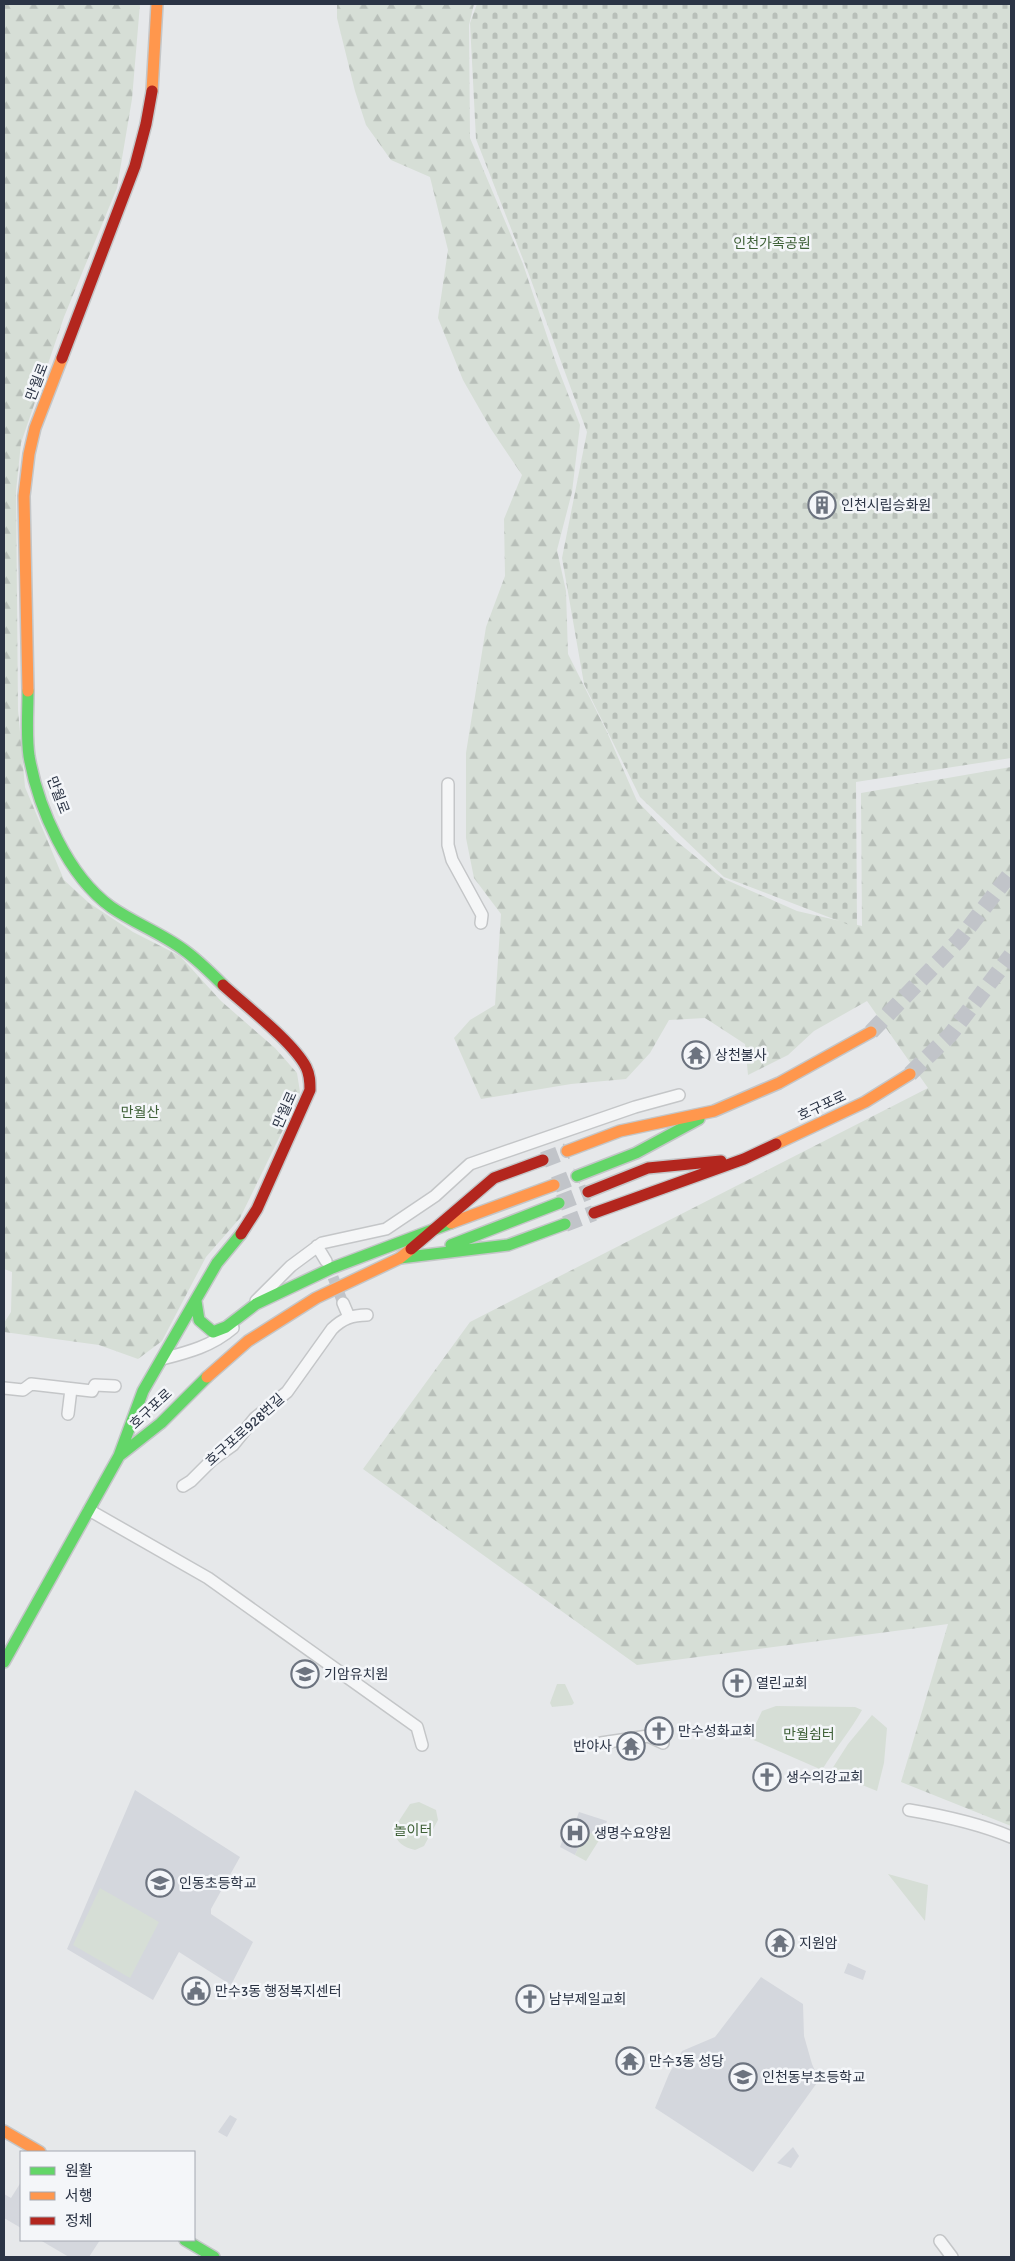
<svg xmlns="http://www.w3.org/2000/svg" width="1015" height="2261" font-family="Signika,'Noto Sans KR',sans-serif">
<defs>
<pattern id="forest-firs" width="22" height="20" patternUnits="userSpaceOnUse" patternTransform="scale(1.25)"><rect width="22" height="20" fill="#d6ded6"/><path d="M5 1l3.5 6h-7zM16 11l3.5 6h-7z" fill="#b8bfb9"/></pattern>
<pattern id="cemetery-stones" width="16" height="16" patternUnits="userSpaceOnUse" patternTransform="scale(1.25)"><rect width="16" height="16" fill="#d6ded6"/><path d="M2 7V4a2 2 0 0 1 4 0v3zM10 15v-3a2 2 0 0 1 4 0v3z" fill="#b8bfb9"/></pattern>
</defs>
<rect width="100%" height="100%" fill="#e6e8ea"/>
<!-- built -->
<path fill="#d4d7dd" d="M135,1790l105,67 -29,52v5l42,28 -22,43 -52,-33 -26,48 -86,-51z
M579,1812l28,9 -6,16 -15,-5 -11,23 -15,-8 10,-27h6z
M848,1963l18,8 -3,9 -19,-7z
M761,1977l42,27 1,32 8,28 7,16 -66,92 -98,-64 14,-34 13,-23 33,-14z
M230,2115l7,4 -10,18 -9,-5z
M793,2147l6,9 -8,12 -14,-5z
M21,2182v46l-17,-10v-24l7,4z
M40,2240h60l-11,17h-20z"/>
<!-- forest -->
<path fill="url(#forest-firs)" d="M4,4h136l-8,95 -15,89 -53,129 -43,126 -5,48 2,219 7,77 39,93 25,23 44,29 47,24 41,45 54,47 22,25 3,19 -3,9 -57,117 -34,39 -44,84 -24,18 -39,-14 -95,-13v-9l7,-11 1,-40 -8,-3z
M337,4h137l-5,21 1,113 53,126 33,99 24,62 -8,67 -15,58 9,41 2,63 39,78 30,69 38,39 47,38 75,33 65,15 -1,-133 150,-26v1059l-110,-44 47,-158 -311,41 -274,-196 107,-147 458,-234 -61,-87 -53,30 -26,24 -40,20 -3,-31 -40,-26 -36,2 -19,33 -24,26 -55,5 -90,15 -27,-61 16,-18 25,-15 6,-91 -27,-36 -8,-40v-85l20,-126 19,-51 -1,-57 18,-44 -31,-46 -28,-49 -25,-62 10,-68 -18,-73 -39,-17 -25,-35 -11,-34 -18,-73z"/>
<!-- cemetery -->
<path fill="url(#cemetery-stones)" d="M477,4h534v754l-155,24 1,146 -133,-51 -84,-80 -56,-113 -22,-126 25,-126 -59,-160 -52,-133 -6,-116z"/>
<!-- park -->
<path fill="#d6ded6" d="M557,1684h8l9,19 -2,2 -20,2 -2,-4z
M776,1706l79,1 7,3c-11,20 -28,40 -40,60l-73,-32 13,-27z
M872,1715l15,13 -3,35 -7,28 -47,-19 18,-28z
M419,1802l17,8 2,10 -14,26 -9,4c-12,-3 -18,-7 -22,-20l17,-26z
M586,1831l15,6 -15,24 -11,-6z
M888,1874l40,11 -3,36z
M100,1888l59,34 -29,56 -57,-33z"/>
<g fill="none" stroke-linecap="round" stroke-linejoin="round">
<!-- street-tunnel -->
<path stroke="#c1c4c9" stroke-width="11" stroke-dasharray="11 5.5" stroke-linecap="butt" d="M327,1262l16,41"/>
<!-- secondary-tunnel -->
<path stroke="#c1c4c9" stroke-width="16" stroke-dasharray="16 8" stroke-linecap="butt" d="M871,1032l88,-92 52,-67
M910,1074l40,-39 61,-80
M543,1160l24,-9
M554,1185l23,-9
M559,1203l29,-11
M565,1224l29,-11"/>
<!-- street casing -->
<g stroke="#c4c6c8" stroke-width="14">
<path id="street" d="M448,784v61l4,15 30,55 -1,8
M317,1246l9,15
M256,1301l35,-35 31,-23 64,-14 49,-33 35,-32 165,-57 44,-12
M343,1303l6,14
M162,1359c27,-7 50,-13 71,-31
M4,1388l19,2 8,-6 61,7 3,-6 20,1
M68,1414l3,-25
M183,1486l8,-5 21,-21 21,-15 22,-27 32,-26 45,-63c10,-10 20,-14 35,-14
M89,1510l119,68 209,149 5,18
M601,1743l47,-7 15,7
M909,1810c36,6 69,13 102,27
M940,2241l12,16"/>
</g>
<!-- fast casing -->
<g stroke="#c4c6c8" stroke-width="14">
<path id="fast" d="M28,691c0,21 -2,44 1,65 9,52 39,120 82,151 23,16 50,26 73,43 14,10 27,23 39,35
M577,1176l59,-23 63,-34
M451,1245l108,-42
M400,1258l108,-13 57,-21
M196,1301l3,19 14,12 13,-5 30,-23 76,-36 119,-45
M119,1456l24,-65 74,-128 24,-29
M4,1662l115,-206 42,-33 46,-46
M185,2240l29,17"/>
</g>
<!-- slow casing -->
<g stroke="#c4c6c8" stroke-width="14">
<path id="slow" d="M152,91l5,-87
M28,691l-4,-195 5,-42 6,-26 27,-70
M776,1144l89,-42 45,-28
M567,1151l53,-20 94,-20 65,-28 92,-51
M451,1223l103,-38
M207,1377l41,-36 68,-43 84,-40 11,-9
M4,2131l36,21"/>
</g>
<!-- jam casing -->
<g stroke="#c4c6c8" stroke-width="14">
<path id="jam" d="M62,358l73,-192 11,-42 6,-33
M223,985c23,21 70,57 83,82 4,8 4,15 4,23l-53,119 -16,25
M588,1192l60,-24 73,-7
M594,1213l150,-54 32,-15
M411,1249l83,-71 49,-18"/>
</g>
<!-- street -->
<use href="#street" stroke="#f5f6f7" stroke-width="11"/>
<!-- fast -->
<use href="#fast" stroke="#63d668" stroke-width="11"/>
<!-- slow -->
<use href="#slow" stroke="#ff974d" stroke-width="11"/>
<!-- jam -->
<use href="#jam" stroke="#b3261e" stroke-width="11"/>
</g>
<!-- icons -->
<defs>
<g id="building-ring" transform="scale(1.4375)"><circle r="9.5" fill="#f4f6f9" stroke="#6c737f" stroke-width="1.5"/><path d="M-4-6H4V6H1V3H-1V6H-4ZM-2.5-4.3h1.7v1.8h-1.7ZM.8-4.3h1.7v1.8H.8ZM-2.5-1h1.7V.8h-1.7ZM.8-1h1.7V.8H.8Z" fill="#6c737f"/></g>
<g id="temple-ring" transform="scale(1.4375)"><circle r="9.5" fill="#f4f6f9" stroke="#6c737f" stroke-width="1.5"/><path d="M0-6L5-2H3V0L6.5 2.5H4V6H1.5V3h-3V6H-4V2.5H-6.5L-3 0V-2H-5Z" fill="#6c737f"/></g>
<g id="school-ring" transform="scale(1.4375)"><circle r="9.5" fill="#f4f6f9" stroke="#6c737f" stroke-width="1.5"/><path d="M0-5L7-2L0 1L-7-2ZM-4 1L0 2.5L4 1V4Q0 6-4 4Z" fill="#6c737f"/></g>
<g id="church-ring" transform="scale(1.4375)"><circle r="9.5" fill="#f4f6f9" stroke="#6c737f" stroke-width="1.5"/><path d="M-1.2-6h2.4v3.5h3.3v2.4h-3.3V6h-2.4V-.1h-3.3v-2.4h3.3Z" fill="#6c737f"/></g>
<g id="hospital-ring" transform="scale(1.4375)"><circle r="9.5" fill="#f4f6f9" stroke="#6c737f" stroke-width="1.5"/><path d="M-5-5h3v3.5h4V-5h3V5h-3V1.5h-4V5h-3Z" fill="#6c737f"/></g>
<g id="civic-ring" transform="scale(1.4375)"><circle r="9.5" fill="#f4f6f9" stroke="#6c737f" stroke-width="1.5"/><path d="M-.6-6.5H3V-4.5H.6V-3L4-1V1h2V6H-6V1h2V-1L-.6-3ZM-1.2 2.5V6h2.4V2.5Z" fill="#6c737f"/></g>
</defs>
<g fill-rule="evenodd">
<use href="#building-ring" x="822" y="505"/>
<use href="#temple-ring" x="696" y="1055"/>
<use href="#school-ring" x="305" y="1674"/>
<use href="#church-ring" x="737" y="1683"/>
<use href="#church-ring" x="659" y="1731"/>
<use href="#temple-ring" x="631" y="1746"/>
<use href="#church-ring" x="767" y="1777"/>
<use href="#hospital-ring" x="575" y="1833"/>
<use href="#school-ring" x="160" y="1883"/>
<use href="#temple-ring" x="780" y="1943"/>
<use href="#civic-ring" x="196" y="1991"/>
<use href="#church-ring" x="530" y="1999"/>
<use href="#temple-ring" x="630" y="2061"/>
<use href="#school-ring" x="743" y="2077"/>
</g>
<g text-anchor="middle" dominant-baseline="central" stroke-width="5" stroke-linejoin="round" paint-order="stroke">
<!-- park labels -->
<g font-size="14" fill="#3f6138" stroke="#f4f6f9">
<text x="772" y="243">인천가족공원</text>
<text x="140" y="1112">만월산</text>
<text x="809" y="1734">만월쉼터</text>
<text x="413" y="1830">놀이터</text>
</g>
<!-- street labels -->
<g font-size="14" fill="#2b3445" stroke="#f4f6f9">
<text transform="translate(37 382) rotate(-69)">만월로</text>
<text transform="translate(58 795) rotate(69)">만월로</text>
<text transform="translate(822 1106) rotate(-25)">호구포로</text>
<text transform="translate(285 1110) rotate(-66)">만월로</text>
<text transform="translate(151 1409) rotate(-43)">호구포로</text>
<text transform="translate(245 1430) rotate(-42)">호구포로928번길</text>
</g>
<!-- poi labels -->
<g font-size="14" fill="#2b3445" stroke="#f4f6f9" text-anchor="start">
<text x="841" y="505">인천시립승화원</text>
<text x="715" y="1055">상천불사</text>
<text x="324" y="1674">기암유치원</text>
<text x="756" y="1683">열린교회</text>
<text x="678" y="1731">만수성화교회</text>
<text x="612" y="1746" text-anchor="end">반야사</text>
<text x="786" y="1777">생수의강교회</text>
<text x="594" y="1833">생명수요양원</text>
<text x="179" y="1883">인동초등학교</text>
<text x="799" y="1943">지원암</text>
<text x="215" y="1991">만수3동 행정복지센터</text>
<text x="549" y="1999">남부제일교회</text>
<text x="649" y="2061">만수3동 성당</text>
<text x="762" y="2077">인천동부초등학교</text>
</g>
</g>
<!-- border -->
<rect width="1015" height="2261" fill="none" stroke="#2b3445" stroke-width="10"/>
<!-- legend -->
<rect x="20" y="2151" width="175" height="90" fill="#f4f6f9" stroke="#a4a8b1"/>
<rect x="30" y="2167" width="25" height="8" fill="#63d668" stroke="#a4a8b1"/>
<text x="65" y="2176" font-size="15" fill="#2b3445">원활</text>
<rect x="30" y="2192" width="25" height="8" fill="#ff974d" stroke="#a4a8b1"/>
<text x="65" y="2201" font-size="15" fill="#2b3445">서행</text>
<rect x="30" y="2217" width="25" height="8" fill="#b3261e" stroke="#a4a8b1"/>
<text x="65" y="2226" font-size="15" fill="#2b3445">정체</text>
</svg>
